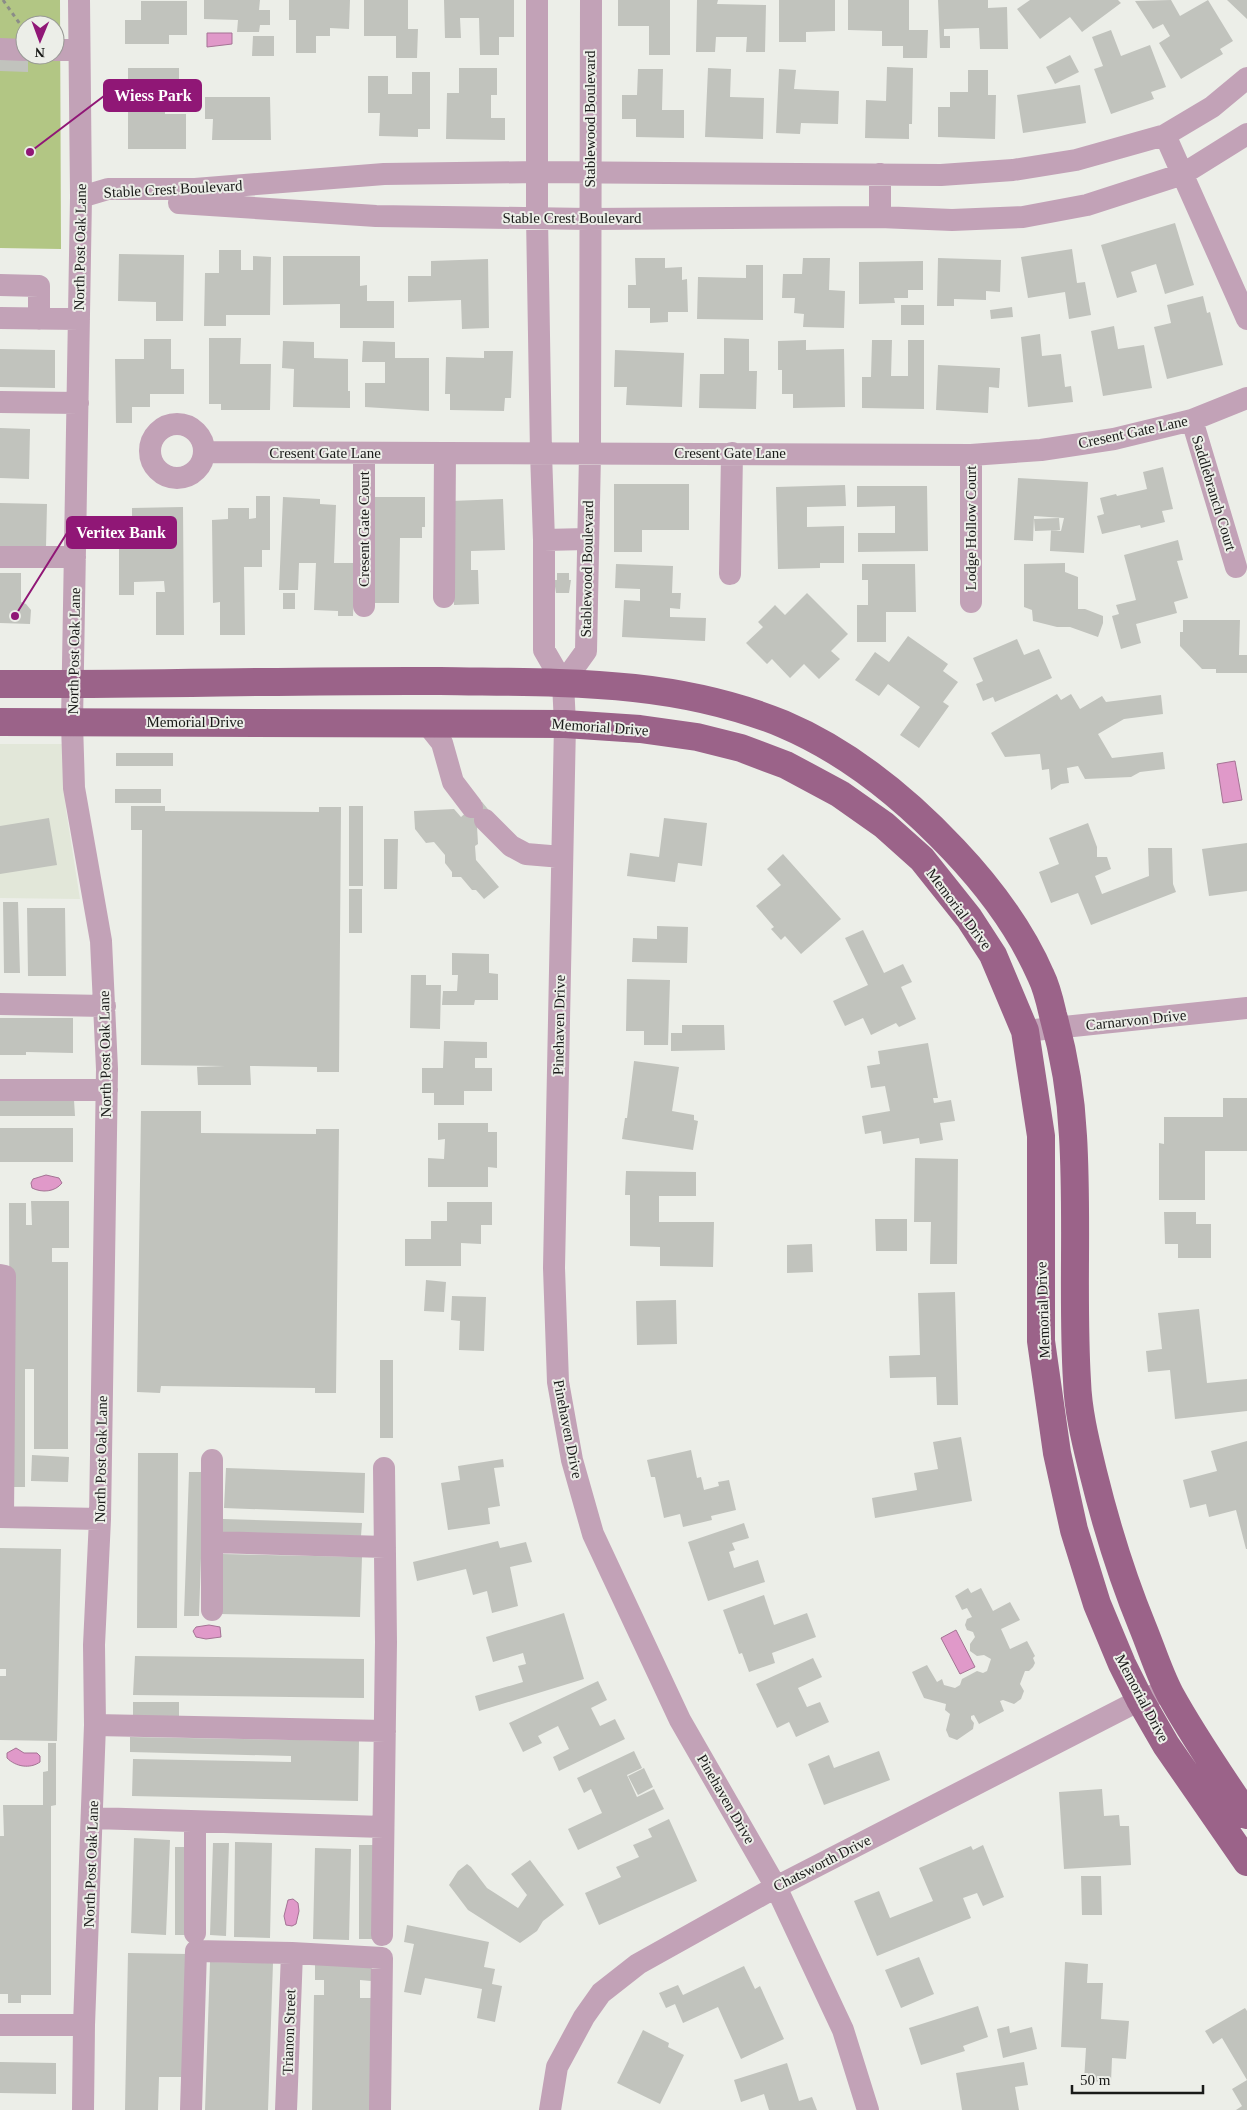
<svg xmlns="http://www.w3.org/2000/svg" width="1247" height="2110" font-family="Georgia,serif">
<rect width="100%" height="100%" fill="#eceee8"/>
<!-- built -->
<path fill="#e2e7d9" d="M0,744h62l4,66 14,89 -80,-1z"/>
<!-- green -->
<path fill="#b2c684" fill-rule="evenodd" d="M0,0h60l1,249 -61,-1zM25,25h30v30h-30z"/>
<!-- water -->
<path fill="#e099c9" stroke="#a47394" d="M207,33h25v11l-25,3z
M1235,761l7,39 -19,3 -6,-39z
M46,1175l13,3 3,5c-7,9 -20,10 -30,5l-1,-5 2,-4z
M209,1625l11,2 1,10 -15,2 -10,-2 -3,-6 3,-4z
M956,1630l19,37 -15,7 -19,-36z
M16,1748l8,5h13l3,3v6c-10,7 -24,5 -33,-4v-5z
M293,1899l5,4 1,8 -3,13 -4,2 -6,-1 -2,-9 4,-16z"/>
<!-- building -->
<path fill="#c1c3bd" d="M204,0h56l-1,10h11v15h-10l-1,7h-22l1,-12 -34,-1z
M289,0h61l-1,29 -19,-1v8h-14v17h-20v-33h-7z
M364,0h44v29h10l-1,29h-21v-22h-32z
M444,0h70v37h-15v18h-19l-1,-37h-19l1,20h-16z
M618,0h52v55h-21v-29h-31z
M697,0h21l-1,4 49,1 -1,47h-19l1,-15h-31l-1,15h-19z
M779,0h56v31l-29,1v10h-27z
M848,0h61v30h19l-1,28h-24v-12h-21v-15l-34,-1z
M938,0h50v8l19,-1 1,42h-28l-1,-21 -35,1v7h6v12h-10z
M1030,0h88l3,3 -39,29 -12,-15 -30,22 -23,-30z
M1171,0l9,16 28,-16 25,41 -13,8 3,5 -42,25 -22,-36 11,-7 -7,-12 -10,5 -18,-28z
M1227,0h20v19z
M141,1h46v34h-18v9h-44v-24h16z
M1111,30l10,26 29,-11 16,42 -15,5 3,7 -43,15 -17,-45 9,-3 -11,-29z
M253,36h21v20h-22z
M0,54l28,1v17l-28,-1z
M1070,55l9,17 -24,12 -9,-17z
M887,67l26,1 -1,56h-3v15l-44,-1 1,-38 20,1z
M128,68h51v31h-14v15h21v35h-58z
M459,68h38v27h-6v23h14v22l-59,-1 1,-46h12z
M708,68l23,1 -1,28 34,1 -1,41 -58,-2z
M638,69h25l-1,41h22v28l-48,-1v-18h-14v-24h15z
M779,69l17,1 -2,19 45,2 -1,33 -37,-1 -1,11 -24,-1z
M968,70h20v25h8l-1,44 -57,-2v-30h12v-15h18z
M412,72h18v57h-12v8l-39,-1 1,-23h-12v-37h20v18h24z
M1080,85l6,38 -63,10 -6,-38z
M205,97h65l1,43h-59l1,-21h-8z
M1175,223l19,62 -29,9 -9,-30 -25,8 6,20 -20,6 -16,-53z
M1072,249l5,34 8,-1 6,33 -22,4 -4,-27 -37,6 -7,-41z
M219,250h22v20h12v-14l18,1 -1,58h-44v11h-22l1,-53h14z
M119,254l65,1 -1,66h-27v-19l-38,-1z
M283,256h77v30l7,-1v16h27v27h-54v-24l-57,1z
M635,258h30v10l17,-1v13l5,-1 1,33h-20v10l-18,1v-15h-22v-23h8z
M803,258h27l-1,32 16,1 -1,37 -41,-1 1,-13 -10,-1 1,-15h-13l1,-24h19z
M938,258l63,2 -1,32 -14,-1v9l-32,-1v7h-17z
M488,259l1,69 -27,1 -1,-29 -53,2v-26h23v-15z
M923,261v29h-15v8h-14l1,5 -36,1v-42z
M746,265h17v55l-66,-1 1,-42 48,1z
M1203,296l4,17 3,-1 13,53 -56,14 -13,-52 17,-4 -4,-18z
M901,305h23v20h-23z
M1012,307l1,10 -22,2 -1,-9z
M1114,326l4,23 26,-4 8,43 -49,8 -12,-65z
M1040,334l2,22 19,-2 4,33 6,-1 2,16 -45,5 -7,-70z
M209,338h32l-1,26h31l-1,46h-49v-6h-12z
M724,338l25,1v32h8l-1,38 -57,-1 1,-34h24z
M144,339h27v30h13v25h-34v13h-18v16h-16l-1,-64h29z
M806,340v10l38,-1 1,58 -52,1v-14h-11v-24h-4v-29z
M872,340h20l-1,36h17v-36h16v69l-62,-1v-31h9z
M283,341l31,1v16l34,1v32h2v17l-57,-1 1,-38 -12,-1z
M363,341l32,1v16h34v53l-64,-4v-24h20v-21h-23z
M0,349l55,1v38l-55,-1z
M615,350l69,3 -2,54 -56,-2 1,-18h-13z
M484,351h29l-2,47h-6l-1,13 -54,-1v-16h-5l1,-37 38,1z
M938,365l62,3 -1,20 -10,-1 -1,26 -52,-3z
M0,428l30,1 -1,50 -29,-1z
M1163,467l10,42 -11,2 3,11 -24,6 -1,-3 -38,9 -5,-18 7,-2 -4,-16 16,-4 1,2 30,-7 -4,-17z
M1018,478l70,4 -4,71 -34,-2 1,-21 10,1 3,-13 -30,-2 -1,25 -19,-1z
M614,484h75v46h-47v22h-28z
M845,485l1,21 -39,1v20l37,-1v37h-24v5l-42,1 -2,-82z
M857,486h70l1,65 -70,1v-19h37v-27l-38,1z
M256,496h14v54h-8v17h-18l1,68h-25v-33l-7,1 -1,-83 16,-1v-11h21v11l7,-1z
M283,497l37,2v5l16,1 -2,58h21l-2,53h-15v-5l-24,-1 2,-47h-17l-1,27h-19z
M372,497h53v30h-3v11h-22l-1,65h-27z
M503,499l2,51 -34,1v19h7l1,34 -25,1 -3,-104z
M0,503l47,1 -1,43 -46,-1z
M183,507l1,128h-28v-43h9l-1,-11 -30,1v13h-15v-65h13v-22z
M1059,518l1,12 -25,1 -1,-12z
M1178,540l5,20 -6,1 11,37 -14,4 3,11 -41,11 5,19 -20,6 -9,-33 7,-2 -3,-9 20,-5 -12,-45z
M1065,563v9l13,5v32h7l18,7v7l-5,14 -28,-10h-13l-24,-6 -1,-11 -8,-3v-43z
M616,564l57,2 -1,27h9l-1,16 -10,-1v9l36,1 -1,23 -83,-4 2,-37 16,1v-12l-25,-1z
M862,564h53l1,48h-30v30h-29v-37h11v-25h-6z
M0,573h21v29l5,2 5,6 -1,14 -30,-1z
M557,573h12v7h2l-2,13h-13l-2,-13h3z
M283,593h12v16h-12z
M807,593l41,41 -17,17 9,8 -21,20 -15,-15 -14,14 -18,-19 -5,5 -21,-21 17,-16 -5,-5 17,-17 10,10z
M1183,620h57l-1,35h8v18h-31v-4h-14l-22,-23v-14h3z
M908,636l40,28 -5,7 15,11 -15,20 6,4 -30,42 -19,-13 20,-28 -32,-23 -9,12 -24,-16 20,-28 14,10z
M1017,639l7,16 15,-6 13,29 -57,24 -2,-5 -10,4 -7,-17 7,-3 -10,-23z
M1057,694l4,6 10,-6 9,15 22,-13 4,6 55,-7 2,19 -39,5 -26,15 14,24 51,-6 2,17 -25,3 -9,5 -46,2 -7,-13 -11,2 2,15 -8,1 -10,6 -2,-21 -7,1 -2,-16 -35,3 -14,-24z
M116,753h57v13h-57z
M115,789h46v14h-46z
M478,802h4l10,12 -15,12 1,18 -3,2 1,14 23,27 -15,12 -8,-9h-4l-11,-13h-9v-5l-7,-9v-8l-11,-13 -8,1 -11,-14 -1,-18 40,-2 7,8z
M131,806h34v5l154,1v-5h22l-2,265h-22v-5l-67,-1 1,19h-53l-1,-18 28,-1 -84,-1 1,-235h-11z
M349,806h14v80h-14z
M49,818l8,47 -57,9v-48z
M664,818l43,5 -5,43 -24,-3 -3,19 -48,-6 3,-23 29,4z
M1088,823l9,24v10h10l4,12 -16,7 7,18 47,-18 -1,-28h24l1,36 3,8 -85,33 -13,-32 -27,10 -12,-31 20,-8 -10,-26z
M384,839h14l-1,50h-13z
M1247,843v48l-38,5 -7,-47z
M783,854l58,65 -40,35 -16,-18 -4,4 -10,-11 3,-2 -18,-21 25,-21 -14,-16z
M349,889h13v44h-13z
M3,902h15l2,71h-16z
M27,908h38l1,68h-38z
M657,926l31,1 -1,36 -55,-1 1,-24 24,1z
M863,930l21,43 19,-9 9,18 -11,5 15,32 -17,8 -3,-4 -25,12 -8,-17 -18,8 -12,-25 35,-16 -23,-47z
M452,953l37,1v19l9,1v26h-23l-1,5h-32l1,-14h14l1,-16h-6z
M411,975h15v10h15l-1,44 -30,-1z
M627,979l43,1 -2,65h-24v-14h-18z
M0,1018h73v35l-47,-1v3h-26z
M682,1025h42l1,25 -54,1v-18h11z
M444,1041l43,1v16h-12v10h17v23h-28v14h-30v-12h-12v-25h21z
M928,1043l10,55h-5l1,5 17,-3 4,21 -15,2 3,17 -23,4 -1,-6 -36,6 -2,-13 -16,3 -3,-18 28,-5 -5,-25 -14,2 -4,-22 13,-2 -2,-13z
M634,1061l45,6 -7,44 22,4v5l4,1 -5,29 -71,-11 3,-21h2z
M1223,1098h24v53h-42v49h-46v-57l5,1v-27h59z
M0,1100h74l1,16h-75z
M141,1111h60v22l115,1v-5h23l-3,264h-21v-5l-154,-2 -1,7 -23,-1z
M438,1123h50v9h9v36l-9,-1v20h-60v-29l16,1 1,-20 -7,1z
M0,1128h73v34h-73z
M915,1158l43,1 -1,105h-27l1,-42h-17z
M626,1171l70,1v24h-37v26h55l-1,45 -53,-1v-19l-30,-1v-51h-5z
M31,1201h38v47h-17v14h16v187h-34v-80h-9v118h-15l-1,-284h17v22h6z
M447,1202h45v23h-11v19l-20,-1v23h-56v-27h26v-18h16z
M1164,1212h32v12h15v34h-33v-14h-13z
M875,1219h32v32h-31z
M812,1244l1,28 -26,1v-28z
M426,1280l20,2 -2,30 -20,-1z
M955,1292l3,113h-21l-1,-28 -46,1 -1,-22 31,-1 -2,-62z
M452,1296l34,1 -2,54 -25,-1 1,-29 -9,-1z
M676,1300l1,44 -40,1 -1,-44z
M1199,1309l8,74 40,-4v32l-72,8 -5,-49 -22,2 -2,-21 16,-2 -4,-36z
M380,1360h13v78h-13z
M961,1437l11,64 -97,17 -3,-20 45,-8 -3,-17 24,-4 -5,-27z
M1247,1441v108h-1l-10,-39 -27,7 -3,-13 -16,4 -7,-28 34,-9 -6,-20z
M691,1450l6,28 4,-1 3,13 15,-4 -1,-4 11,-2 7,30 -25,6 1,4 -29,7 -3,-13 -16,4 -9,-41h-4l-4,-17z
M138,1453h40l-1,175h-40z
M32,1455l37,2 -1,25 -37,-1z
M503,1459l1,8 -10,1 6,38 -12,2 2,16 -42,6 -7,-47 19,-3 -2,-14z
M226,1468l139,5 -1,40 -140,-5z
M189,1472h15l-5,144h-15z
M223,1519l139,4 -1,13 -138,-4z
M744,1523l5,15 -17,5 3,7 -6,2 5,16 24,-8 7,22 -57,19 -20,-59z
M498,1541l2,7 26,-6 6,20 -22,5 8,39 -26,7 -5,-22 -14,4 -7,-26 -49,12 -4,-19z
M0,1548l61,1 -4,192 -57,-1v-64h6v-7h-6z
M222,1554l140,3 -2,60 -140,-3z
M968,1588l3,5 10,-5 12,23 17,-9 10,18 -19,9 9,20 17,-8 8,15 -2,2 2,5 -2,4 -4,4h-4l-5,13 4,7 -3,8 -7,5 -11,-4 -3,1 4,10 -25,13 -5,-9 -3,1v3l3,4 -1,6 -16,11 -8,-3 -3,-7 4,-16 -5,-4 1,-6 -22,-6 -12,-26 15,-7 10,17 5,-3 2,6 11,3 5,-3 2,-6 15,-8 6,2 4,-2 4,-12 -7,-4 -7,1 -7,-5v-7l5,-7 -2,-5 -6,-2 -2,-5 2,-6 5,-2 -5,-9 -5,2 -7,-14z
M764,1595l10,30 33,-12 9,24 -44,16 3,10 -26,9 -7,-19 -3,1 -16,-44z
M564,1613l20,66 -105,32 -4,-15 48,-14 -5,-16 8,-2 -3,-11 -30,9 -7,-25z
M135,1656l229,3v39l-231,-3z
M813,1658l9,19 -24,11 9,19 13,-5 9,20 -33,15 -7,-15 -12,6 -21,-44z
M598,1681l9,19 -16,8 9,18 15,-7 10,20 -66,32 -6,-14 16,-8 -11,-23 -20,10 4,7 -19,9 -14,-29z
M133,1702h46v15l-46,1z
M130,1737l229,4 -1,60 -226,-5 1,-37 158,3v-6l-161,-4z
M48,1743h8v62l-5,1v189h-30v8h-13v-9h-8v-158h4l-1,-31h40v-33l5,-1z
M634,1751l8,17 -15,7 10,22 17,-8 10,20 -86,41 -10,-21 34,-16 -11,-24 -7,4 -7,-15z
M879,1751l11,29 -66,25 -16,-41 21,-9 5,13z
M644,1768l9,19 -15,8 -10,-19z
M1102,1789l2,27 15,-1 1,11h9l2,39 -67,4 -5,-77z
M669,1819l28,62 -98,44 -14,-32 36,-16 -5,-10 23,-10 -6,-12 19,-8 -4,-8z
M134,1838l36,2 -4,95 -35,-2z
M235,1842l37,1 -2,95 -36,-1z
M213,1843h16l-3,93 -16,-1z
M359,1845h16v94h-16z
M983,1845l21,52 -21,9 -6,-13 -14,5 8,20 -94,38 -23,-55 25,-10 11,27 43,-17 -14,-33 52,-22 2,4z
M175,1847h15v88h-15z
M315,1848l36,1 -2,91 -36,-1z
M530,1860l34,45 -21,16 -6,10 -17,12 -52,-33 -19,-25 9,-14 9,-7 4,3 16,21 31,20 9,-13 -16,-21z
M1081,1876h20l1,39h-20z
M407,1925l82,17 -5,25 11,2 -3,15 10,2 -7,36 -18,-4 5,-29 -57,-11 -4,17 -17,-3 10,-48 -10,-2z
M128,1953l60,1 -2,123h-27l-1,33h-33z
M919,1957l15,37 -33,14 -16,-38z
M210,1962l63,1 -5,147h-63z
M1065,1962l23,2 -1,19h16l-2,36 28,2 -3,38 -14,-1 -1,24 -27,-1 2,-33 -25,-1z
M315,1964l57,1 -1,16 -11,-1v18h14l-2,112h-60l2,-115h10v-15h-9z
M744,1966l11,23 5,-3 24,53 -43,20 -23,-52 -35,16 -8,-19 -9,4 -7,-15 19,-8 5,10z
M978,2006l10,31 -25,9 2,5 -44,14 -12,-37z
M1245,2008l2,3v99h-11l6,-4 -10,-17 15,-9 -25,-42 -9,6 -8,-13z
M1009,2026l1,7 22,-6 5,22 -34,9 -6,-29z
M643,2030l26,13 -1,4 16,8 -24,49 -43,-21z
M0,2062l56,1v31l-56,-1z
M1024,2062l4,23 -13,2 4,23h-57l-6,-37z
M787,2063l12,38 13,-4 5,13h-48l-5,-16 -23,8 -7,-22z"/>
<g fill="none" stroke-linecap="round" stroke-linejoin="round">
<!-- path -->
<path stroke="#8b8c88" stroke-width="3" stroke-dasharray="4 4" stroke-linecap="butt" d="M3,0l22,31"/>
<!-- minor -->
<path stroke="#c2a2b7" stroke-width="22" d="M79,0l2,197 -9,526 2,65 27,153 6,128 -7,450 -6,126 1,80 -11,300 -1,85
M537,0v217l4,236 3,87v110l19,33 2,41 -11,544 4,114 14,78 21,74 87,186 96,167 67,143 25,80
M0,49l25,1
M55,50h24
M1165,135l82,184
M880,174v43
M81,197l27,-8h87l189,-15 153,-2 404,3 72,-5 63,-10 89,-25 47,-28 35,-29
M179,203l197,13 213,3 291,-2 72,3 71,-3 64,-12 96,-31 64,-40
M0,285l39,1v33
M0,318l79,1
M0,402l78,1
M1192,420l44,147
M150 451a27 27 0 1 1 54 0a27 27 0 1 1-54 0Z
M205,452l766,3 70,-5 73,-11 78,-19 55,-22
M364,453v153
M544,540l43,-1
M0,557h75
M730,574l2,-121
M444,597l1,-144
M971,602v-147
M563,683l23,-32 4,-197 1,-454
M426,723l16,20 11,39 19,25
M485,820l26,26 15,8 36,3
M0,1004l105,2
M1025,1031l222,-23
M0,1090h107
M0,1275l5,1 -2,241
M0,1517l100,2
M214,1542l171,5
M212,1610v-150
M95,1725l290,6
M93,1818l290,9
M195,1933v-111
M382,1935l4,-293 -2,-174
M0,2025h84
M191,2110l5,-159 96,2 90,5 -2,152
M286,2110l6,-157
M550,2110l7,-43 27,-50 17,-24 37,-29 138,-77 364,-187 28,-10"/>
<!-- major -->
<path stroke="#9b6389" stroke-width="28" d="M0,684c147,1 293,-4 440,-3 118,2 231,-3 343,43 66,28 123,75 171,126 35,37 67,80 87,126 6,12 9,26 12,39 11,39 18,80 20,121 5,82 -1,164 4,245 1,31 9,62 16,91 13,53 29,105 50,156 9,22 16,45 27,66 23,42 50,81 77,121
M0,722l565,2 75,5 57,8 44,11 45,17 54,29 44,31 38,34 47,59 24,37 32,76 16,105v205l16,112 17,77 23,74 25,60 18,36 26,45 81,117"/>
</g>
<g text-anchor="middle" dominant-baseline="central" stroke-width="4" stroke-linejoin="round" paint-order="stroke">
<!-- street labels -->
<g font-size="15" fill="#191a18" stroke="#eceee8">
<text transform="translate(590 119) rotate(-90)">Stablewood Boulevard</text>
<text transform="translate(173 189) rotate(-3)">Stable Crest Boulevard</text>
<text x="572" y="218">Stable Crest Boulevard</text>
<text transform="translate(80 247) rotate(-89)">North Post Oak Lane</text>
<text transform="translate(1133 432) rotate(-12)">Cresent Gate Lane</text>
<text x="325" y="453">Cresent Gate Lane</text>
<text x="730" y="453">Cresent Gate Lane</text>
<text transform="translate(1214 493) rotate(73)">Saddlebranch Court</text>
<text transform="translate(971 528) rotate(-90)">Lodge Hollow Court</text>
<text transform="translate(364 529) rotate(-90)">Cresent Gate Court</text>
<text transform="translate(587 569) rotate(-89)">Stablewood Boulevard</text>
<text transform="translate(74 651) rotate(-89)">North Post Oak Lane</text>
<text x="195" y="722">Memorial Drive</text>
<text transform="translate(600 727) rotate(4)">Memorial Drive</text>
<text transform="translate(959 909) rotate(53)">Memorial Drive</text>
<text transform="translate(1136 1020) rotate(-6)">Carnarvon Drive</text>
<text transform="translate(559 1025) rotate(-89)">Pinehaven Drive</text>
<text transform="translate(105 1054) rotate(-91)">North Post Oak Lane</text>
<text transform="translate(1043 1310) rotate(-92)">Memorial Drive</text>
<text transform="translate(568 1429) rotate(79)">Pinehaven Drive</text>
<text transform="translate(101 1459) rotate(-89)">North Post Oak Lane</text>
<text transform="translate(1142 1698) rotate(62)">Memorial Drive</text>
<text transform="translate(726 1799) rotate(60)">Pinehaven Drive</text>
<text transform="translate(822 1863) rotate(-27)">Chatsworth Drive</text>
<text transform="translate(91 1864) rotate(-88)">North Post Oak Lane</text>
<text transform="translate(289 2032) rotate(-88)">Trianon Street</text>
</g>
</g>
<!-- callouts -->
<path fill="none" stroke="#901776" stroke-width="2" d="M30 152L104 96M15 616L67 533"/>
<g fill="#901776" stroke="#eceee8" stroke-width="2">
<circle cx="30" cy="152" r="5"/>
<circle cx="15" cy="616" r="5"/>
</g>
<g fill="#901776" stroke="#901776" stroke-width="2">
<rect x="104" y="80" width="97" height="31" rx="5"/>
<rect x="67" y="517" width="109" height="31" rx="5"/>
</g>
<g font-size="16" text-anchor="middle" font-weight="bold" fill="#fff">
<text x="153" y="101">Wiess Park</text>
<text x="121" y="538">Veritex Bank</text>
</g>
<!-- north arrow -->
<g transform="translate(40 40) rotate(181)"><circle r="24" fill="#eceee8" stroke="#989995"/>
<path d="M0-4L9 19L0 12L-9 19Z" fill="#901776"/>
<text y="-8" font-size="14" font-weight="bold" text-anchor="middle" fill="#191a18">N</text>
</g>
<!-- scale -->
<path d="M1072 2085v8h131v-8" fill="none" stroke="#191a18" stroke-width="2.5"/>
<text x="1080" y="2085" font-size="15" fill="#191a18" stroke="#eceee8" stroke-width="4" paint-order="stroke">50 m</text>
</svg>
